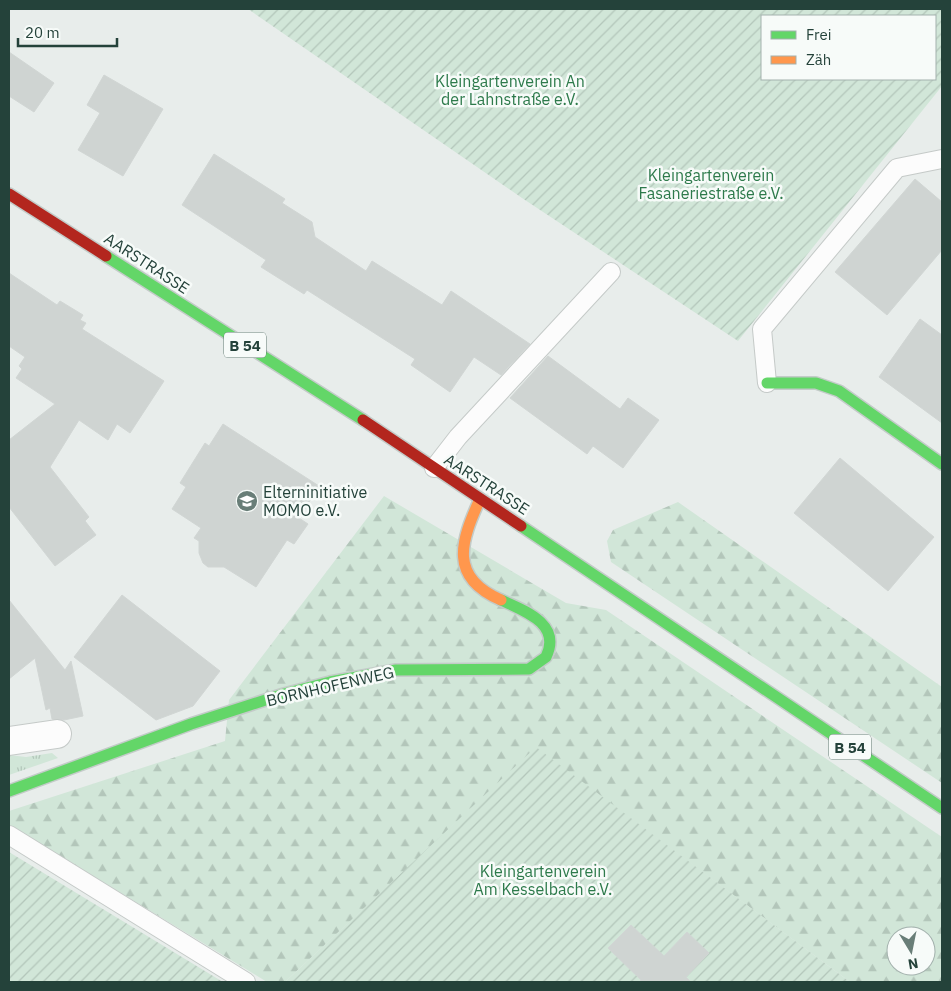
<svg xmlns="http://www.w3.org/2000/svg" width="951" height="991" font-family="'IBM Plex Sans',sans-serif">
<defs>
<pattern id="forest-firs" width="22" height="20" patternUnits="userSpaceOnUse" patternTransform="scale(1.25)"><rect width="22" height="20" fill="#d1e6d8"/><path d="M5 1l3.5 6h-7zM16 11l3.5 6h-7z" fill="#b3c6ba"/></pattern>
<pattern id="park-tufts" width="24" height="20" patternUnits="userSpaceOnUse" patternTransform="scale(1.25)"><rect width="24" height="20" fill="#d1e6d8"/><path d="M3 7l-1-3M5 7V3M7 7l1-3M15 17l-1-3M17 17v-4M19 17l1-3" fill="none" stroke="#b3c6ba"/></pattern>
<pattern id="garden-furrows" width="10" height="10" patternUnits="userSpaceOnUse" patternTransform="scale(1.25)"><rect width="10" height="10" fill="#d1e6d8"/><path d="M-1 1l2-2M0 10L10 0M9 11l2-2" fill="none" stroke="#b3c6ba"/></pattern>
</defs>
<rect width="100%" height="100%" fill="#e8edeb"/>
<!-- forest -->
<path fill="url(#forest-firs)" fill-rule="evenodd" d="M384,496l182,107 40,7 336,227v145h-92l-314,-234 -251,234h-18l-258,-157v-14l216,-70 4,-41zM896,936h30v30h-30z
M678,502l264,185v96l-331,-221 -4,-21 6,-11z"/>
<!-- park -->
<path fill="url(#park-tufts)" d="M52,753l6,5 -49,17v-20l17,2z"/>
<!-- garden -->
<path fill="url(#garden-furrows)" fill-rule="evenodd" d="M248,9h694v77l-204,255 -216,-143zM762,16h173v63h-173z
M536,747l314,235h-565z
M9,852l214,130h-214z"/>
<!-- building -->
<path fill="#cfd4d2" stroke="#d1d6d4" d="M9,52l45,31 -20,29 -25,-16z
M104,75l59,34 -40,67 -45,-26 22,-37 -13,-8z
M214,154l71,45 -3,4 30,19 3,15 51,34 6,-10 70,44 9,-14 79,53 -29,31 -27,-18 -24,35 -39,-27 4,-6 -108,-69 -3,4 -43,-27 5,-7 -84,-55z
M915,179l27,23v48l-55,65 -52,-43z
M9,273l48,32 3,-4 23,14 -3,5 6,3 -4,6 82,52 -34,52 -13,-9 -9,16 -29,-20 -29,47 39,50 -4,4 11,14 -41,31 -46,-59v-67l46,-36 -39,-26 6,-9 -3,-3 6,-9 -16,-11z
M920,319l22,16v88l-63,-46z
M548,356l72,53 8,-11 31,22 -36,48 -30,-22 -6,8 -77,-56z
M223,424l96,62 -20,32 9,6 -14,20 -7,-4 -31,47 -32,-20h-16l-5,-4 -4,-10v-12l-5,-3 7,-10 -29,-19 14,-22 -6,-4 25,-40 4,3z
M840,458l94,79 -46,54 -94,-78z
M122,595l98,76 -27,35 -37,14 -82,-63z
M9,600l56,70 6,-9 12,55 -19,4 -12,-1 -2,-11 -4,2 -11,-52 -26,21z
M631,925l33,31 23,-24 22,21 -23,24 5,5h-52l2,-2 -33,-32z"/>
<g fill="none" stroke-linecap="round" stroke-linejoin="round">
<!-- lane casing -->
<g stroke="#c5cac8" stroke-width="20">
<path id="lane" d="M767,383l-5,-54 135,-161 45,-9
M434,468l24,-31 153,-165
M9,835l237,147"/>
</g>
<!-- street casing -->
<g stroke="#c5cac8" stroke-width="30">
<path id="street" d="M9,741l48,-7"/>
</g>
<!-- fast casing -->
<g stroke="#c3cbc8" stroke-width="14">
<path id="fast" d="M106,256l257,164
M767,383h49l23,8 103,73
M521,526l421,282
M9,791l182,-67 93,-30 46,-12 66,-12 133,-1 17,-12c16,-33 -21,-46 -45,-57"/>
</g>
<!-- slow casing -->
<g stroke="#c3cbc8" stroke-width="14">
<path id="slow" d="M480,499c-19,42 -32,78 21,101"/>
</g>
<!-- jam casing -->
<g stroke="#c3cbc8" stroke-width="14">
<path id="jam" d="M9,194l97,62
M363,420l158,106"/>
</g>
<!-- lane -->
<use href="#lane" stroke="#fcfcfc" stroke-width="18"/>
<!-- street -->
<use href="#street" stroke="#fcfcfc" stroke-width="28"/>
<!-- fast -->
<use href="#fast" stroke="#63d668" stroke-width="11"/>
<!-- slow -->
<use href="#slow" stroke="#ff974d" stroke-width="11"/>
<!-- jam -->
<use href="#jam" stroke="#b3261e" stroke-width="11"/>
</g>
<!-- icons -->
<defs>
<g id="school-disc" transform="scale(1.125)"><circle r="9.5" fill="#697e78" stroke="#f7fbf9"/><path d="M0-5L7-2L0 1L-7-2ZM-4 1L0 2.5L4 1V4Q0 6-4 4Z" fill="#fff"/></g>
</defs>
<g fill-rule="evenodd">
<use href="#school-disc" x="247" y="501"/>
</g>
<g text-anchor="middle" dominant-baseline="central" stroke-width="5" stroke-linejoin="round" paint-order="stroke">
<!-- shield labels -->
<g fill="#f7fbf9" stroke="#637a73" stroke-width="1">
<rect x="224" y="332.5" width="42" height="25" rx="4"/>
<rect x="829" y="734.5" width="42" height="25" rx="4"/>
</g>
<g font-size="15" font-weight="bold" fill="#24423a">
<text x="245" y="345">B 54</text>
<text x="850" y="747">B 54</text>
</g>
<!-- park labels -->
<g font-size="16" fill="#2d7a4b" stroke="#f7fbf9">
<text x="510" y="81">Kleingartenverein An<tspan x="510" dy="18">der Lahnstraße e.V.</tspan></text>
<text x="711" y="175">Kleingartenverein<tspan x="711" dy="18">Fasaneriestraße e.V.</tspan></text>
<text x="543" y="871">Kleingartenverein<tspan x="543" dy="18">Am Kesselbach e.V.</tspan></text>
</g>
<!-- street labels -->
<g font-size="16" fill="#24423a" stroke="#f7fbf9">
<text transform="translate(147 263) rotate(33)">AARSTRASSE</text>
<text transform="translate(487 484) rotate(33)">AARSTRASSE</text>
<text transform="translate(330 686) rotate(-13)">BORNHOFENWEG</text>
</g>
<!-- poi labels -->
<g font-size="16" fill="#24423a" stroke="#f7fbf9" text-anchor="start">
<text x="263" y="492">Elterninitiative<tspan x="263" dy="18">MOMO e.V.</tspan></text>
</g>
</g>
<!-- border -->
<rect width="951" height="991" fill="none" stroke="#24423a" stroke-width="20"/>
<!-- legend -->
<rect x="761" y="15" width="175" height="65" fill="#f7fbf9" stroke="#a3b1ad"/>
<rect x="771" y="31" width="25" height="8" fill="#63d668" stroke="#a3b1ad"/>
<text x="806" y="40" font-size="15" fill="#24423a">Frei</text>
<rect x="771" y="56" width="25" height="8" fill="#ff974d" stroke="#a3b1ad"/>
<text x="806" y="65" font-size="15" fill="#24423a">Zäh</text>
<!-- north arrow -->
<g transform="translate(911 951) rotate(170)"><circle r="24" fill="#f7fbf9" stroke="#a3b1ad"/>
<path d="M0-4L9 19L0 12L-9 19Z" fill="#697e78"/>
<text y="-8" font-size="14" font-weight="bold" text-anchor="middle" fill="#24423a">N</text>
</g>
<!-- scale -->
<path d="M18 38v8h99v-8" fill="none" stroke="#24423a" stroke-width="2.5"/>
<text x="25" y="38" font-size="15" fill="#24423a" stroke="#f7fbf9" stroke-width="4" paint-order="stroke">20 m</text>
</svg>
